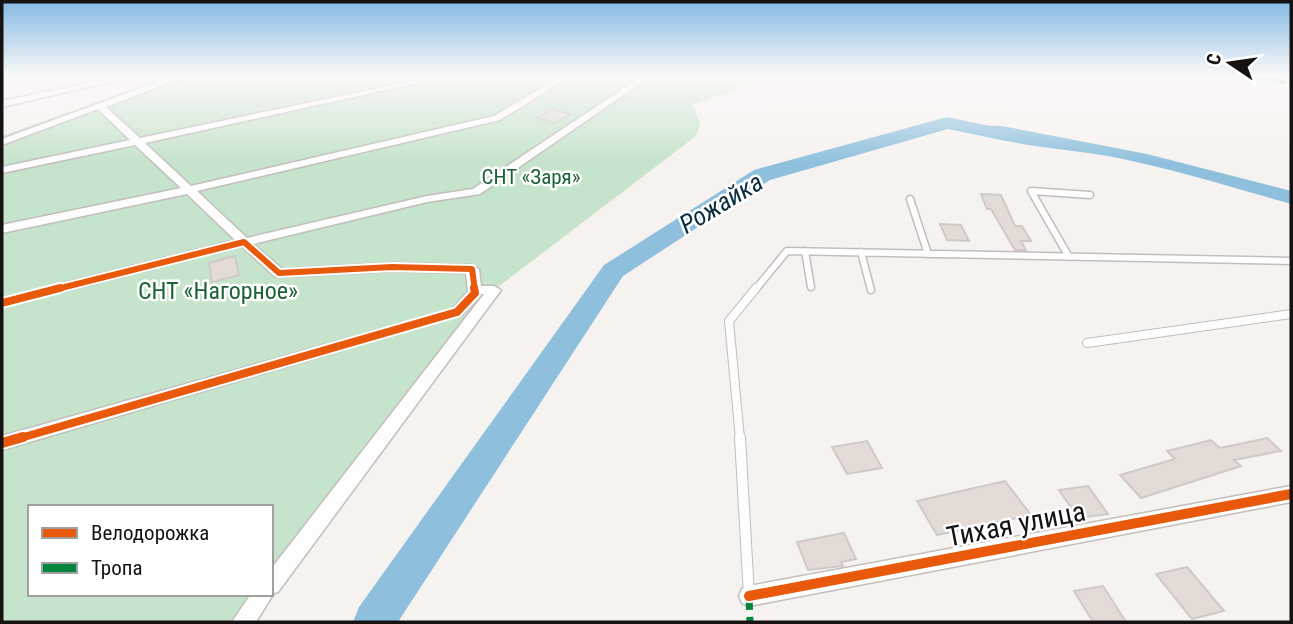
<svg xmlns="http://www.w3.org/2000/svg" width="1293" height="624" font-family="'Roboto Condensed',sans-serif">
<rect width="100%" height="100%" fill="#f6f2f0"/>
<!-- green -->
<path fill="#c6e3cb" d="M170,76h575v2l-11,13 -41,13 7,20 -4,12 -202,154 -223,298v-81h-241v87h237l-21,28h-244v-486z"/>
<!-- water -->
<path fill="#8ec0dd" d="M977,125l25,1 145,28 144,37v13c-60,-17 -121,-36 -183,-48 -47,-8 -94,-9 -138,-26l1,-4z"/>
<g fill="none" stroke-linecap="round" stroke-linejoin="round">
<!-- river -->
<path fill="#8ec0dd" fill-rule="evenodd" d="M947,117l66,14 3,4 -3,4 -7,2 -58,-12 -178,51 -147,96 -225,346h-45l6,-15 245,-342 150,-95z"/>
</g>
<!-- building -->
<path fill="#e5dbd6" stroke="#cdcac9" stroke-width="2" d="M553,109l17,5 -15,9 -17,-5z
M981,194l20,1 14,31h7l9,15h-10l5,9h-11l-24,-41h-4z
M940,224l21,1 8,16 -22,-1z
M235,256l4,19 -27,7 -3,-19z
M1267,438l14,13 -47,9 7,6 -100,32 -21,-23 55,-16 -8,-8 44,-11 9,8z
M867,441l15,27 -35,6 -15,-27z
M1005,481l26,34 -94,20 -20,-34z
M1088,486l20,28 -30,4 -19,-28z
M844,533l12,26 -15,3 2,4 -35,4 -11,-28z
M1187,567l37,44 -32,8 -36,-45z
M1103,586l23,36h-33l-19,-31z"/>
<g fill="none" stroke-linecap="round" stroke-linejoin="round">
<!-- service-far2 casing -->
<g stroke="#c2bebd" stroke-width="9">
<path id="service-far2" d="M910,199l18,55
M805,251l6,36
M861,252l10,38
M1069,257l-38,-66 59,4
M755,290l32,-39 504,10"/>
</g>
<!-- service-far1 casing -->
<g stroke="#c2bebd" stroke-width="10">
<path id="service-far1" d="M1087,343l204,-29
M740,439l-11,-118 27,-33"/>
</g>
<!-- service casing -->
<g stroke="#c2bebd" stroke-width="12">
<path id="service" d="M740,437l9,159"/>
</g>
<!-- minor casing -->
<g stroke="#c2bebd" stroke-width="3">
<path id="minor" d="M122,76h14l-134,31v-6z
M173,76h26l-28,6 -65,25 34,31 296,-62h14l-305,67 46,43 303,-70 68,-40h9l-71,44 -303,71 50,47 180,-42 46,-7 169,-113h9l-171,118 -53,8 -174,42 29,25 110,-6 80,2 7,4 2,17h13l7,4 -223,302 -4,1 -18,29h-24l19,-28h20v-25l213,-275h-3l-19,21 -460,135v-14l450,-127 16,-17 -2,-19 -74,-2 -113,6 -5,-1 -32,-30 -240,61v-8l233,-59 -48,-46 -185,39v-8l179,-37 -46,-43 -133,28v-6l128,-27 -32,-31 -96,36v-6z
M1291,486v16l-542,104 -7,-3 -3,-7 3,-7 7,-3z"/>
</g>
<!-- secondary casing -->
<g stroke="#c2bebd" stroke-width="3">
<path id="secondary" d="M1277,76h14v5l-12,-2z"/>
</g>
<!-- service-far2 -->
<use href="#service-far2" stroke="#fefdfd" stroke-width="6"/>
<!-- service-far1 -->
<use href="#service-far1" stroke="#fefdfd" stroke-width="8"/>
<!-- service -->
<use href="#service" stroke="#fefdfd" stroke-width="10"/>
<!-- minor -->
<use href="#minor" fill="#fefdfd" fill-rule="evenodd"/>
<!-- secondary -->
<use href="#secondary" fill="#fefdfd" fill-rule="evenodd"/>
<!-- quiet-far1 -->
<path stroke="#00873e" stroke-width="3.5" stroke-dasharray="7 3.5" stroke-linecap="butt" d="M1248,76l43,7"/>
<!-- quiet -->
<path stroke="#00873e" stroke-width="7" stroke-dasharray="14 7" stroke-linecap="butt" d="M749,596l1,26"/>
<!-- cycleway-far2 casing -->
<g stroke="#fff" stroke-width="10">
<path id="cycleway-far2" d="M53,290l191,-48 35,31 113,-6 80,2 3,21"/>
</g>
<!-- cycleway-far1 casing -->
<g stroke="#fff" stroke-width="12">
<path id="cycleway-far1" d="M2,303l58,-15
M17,439l440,-127 18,-19 -1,-5"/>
</g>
<!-- cycleway casing -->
<g stroke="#fff" stroke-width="14">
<path id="cycleway" d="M2,443l21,-6
M749,596l542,-102"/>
</g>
<!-- cycleway-far2 -->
<use href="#cycleway-far2" stroke="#e8590c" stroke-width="6"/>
<!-- cycleway-far1 -->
<use href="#cycleway-far1" stroke="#e8590c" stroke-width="8"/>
<!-- cycleway -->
<use href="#cycleway" stroke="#e8590c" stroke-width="10"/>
</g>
<!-- sky -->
<linearGradient id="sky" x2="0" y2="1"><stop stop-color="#84b9e4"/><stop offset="0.47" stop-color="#fbf9f8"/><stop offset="1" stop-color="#fbf9f8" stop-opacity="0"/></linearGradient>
<rect width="1293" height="163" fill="url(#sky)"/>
<g text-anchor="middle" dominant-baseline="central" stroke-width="5" stroke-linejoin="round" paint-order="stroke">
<!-- far-park labels -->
<g font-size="21" fill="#1b6336" stroke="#fff">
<text x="531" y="177">СНТ «Заря»</text>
</g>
<!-- park labels -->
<g font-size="24" fill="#1b6336" stroke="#fff">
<text x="218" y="291">СНТ «Нагорное»</text>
</g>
<!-- water labels -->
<g font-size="26" font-style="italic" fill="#0c2d3f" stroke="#fff">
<text transform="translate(721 203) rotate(-31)">Рожайка</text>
</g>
<!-- near-street labels -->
<g font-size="28" fill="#151211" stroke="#fff">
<text transform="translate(1016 524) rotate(-11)">Тихая улица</text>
</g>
</g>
<!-- border -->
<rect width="1293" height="624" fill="none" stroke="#151211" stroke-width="7"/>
<!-- legend -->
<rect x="28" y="505" width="245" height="91" fill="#ffffff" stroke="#a1a0a0" stroke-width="2"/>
<rect x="42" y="528" width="35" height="10" fill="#e8590c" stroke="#a1a0a0" stroke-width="2"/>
<text x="91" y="540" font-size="21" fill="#151211">Велодорожка</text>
<rect x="42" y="563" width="35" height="10" fill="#00873e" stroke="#a1a0a0" stroke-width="2"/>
<text x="91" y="575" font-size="21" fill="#151211">Тропа</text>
<!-- north arrow -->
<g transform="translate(1230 63) rotate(283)" stroke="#ffffff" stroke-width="5" paint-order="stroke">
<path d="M0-5L12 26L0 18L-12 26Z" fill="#151211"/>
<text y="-10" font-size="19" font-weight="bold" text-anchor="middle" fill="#151211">С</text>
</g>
</svg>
